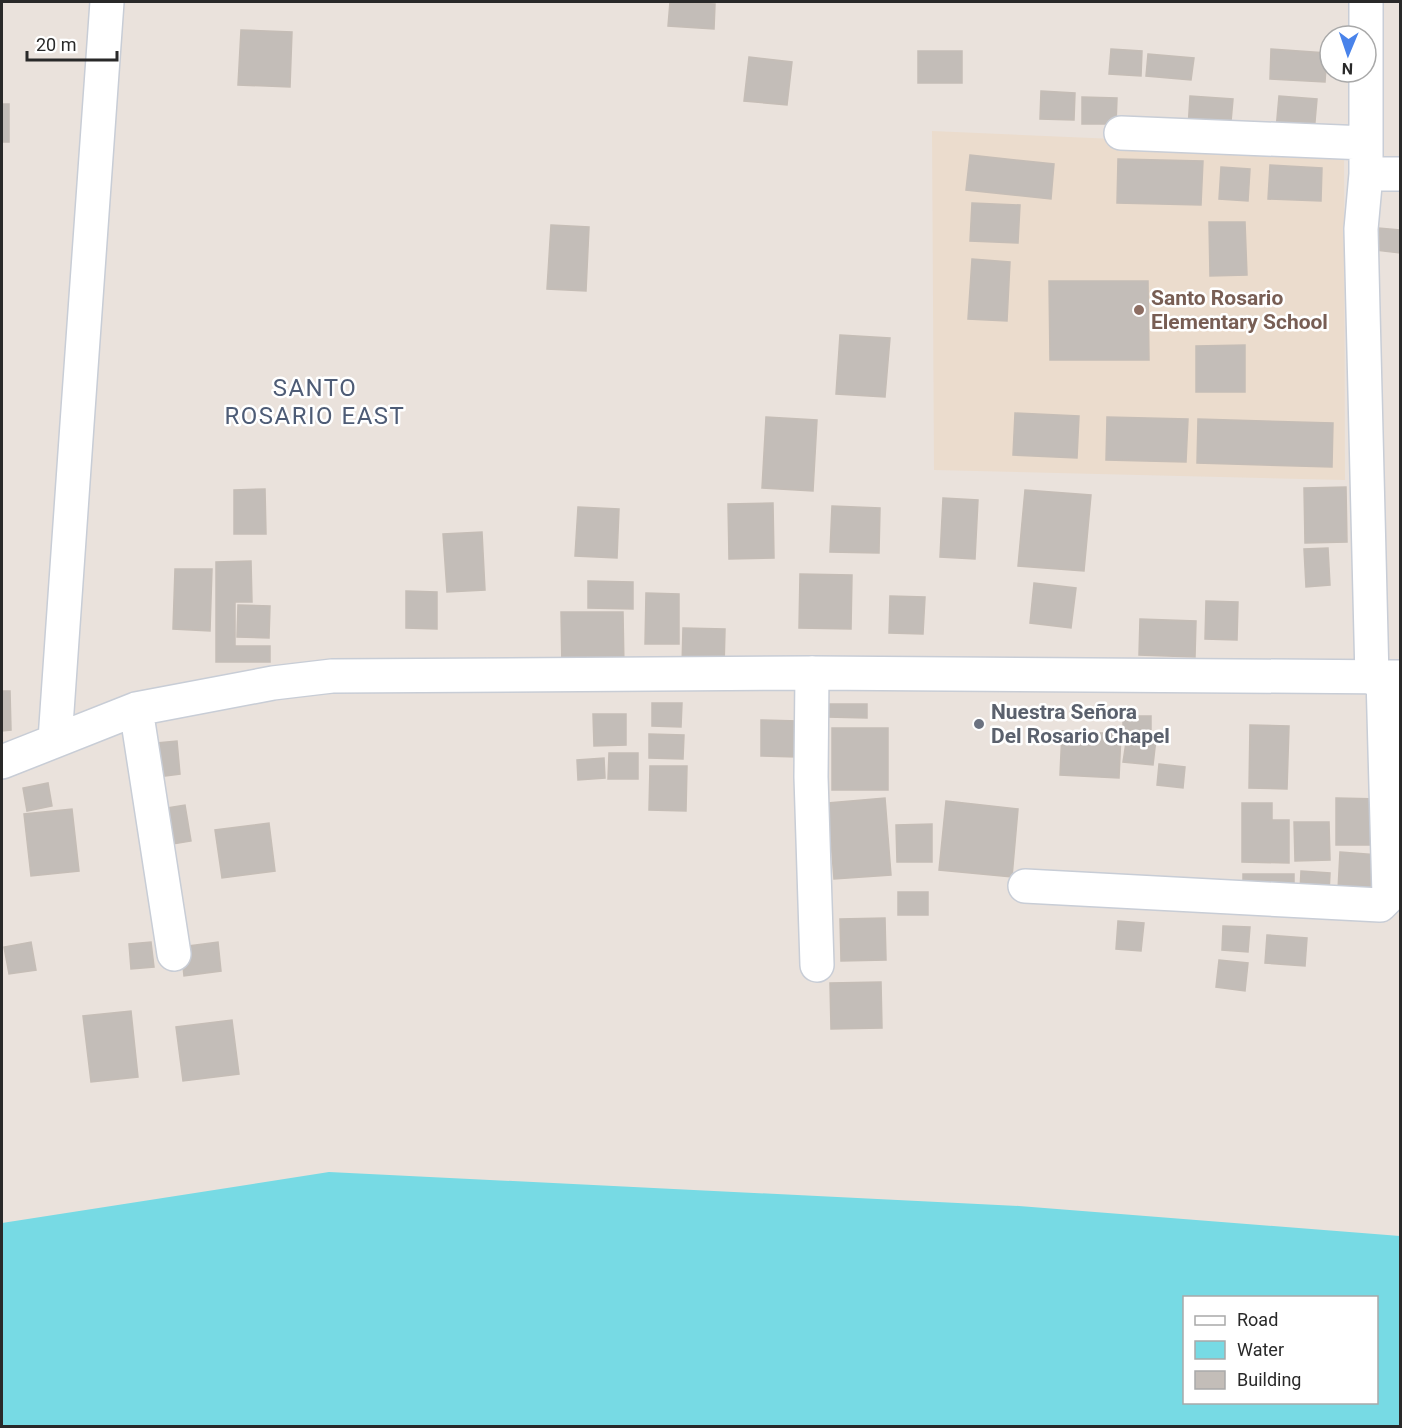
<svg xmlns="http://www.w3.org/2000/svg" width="1402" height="1428" font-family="Roboto,sans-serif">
<rect width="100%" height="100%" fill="#eae2dc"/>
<!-- education -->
<path fill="#ebdccd" d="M932,131l412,18 1,331 -411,-10z"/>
<!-- water -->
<path fill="#77dae4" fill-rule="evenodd" d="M329,1172l690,34 381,30v190h-1398v-203zM1184,1298h192v104h-192z"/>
<!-- building -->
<path fill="#c3bdb8" stroke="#c5bdb6" stroke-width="1.5" d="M670,2l45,2 -1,25 -46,-3z
M241,30l51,2 -2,55 -52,-2z
M1111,49l31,2 -1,25 -32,-2z
M1271,49l56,4 -2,29 -55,-3z
M918,51h44v32h-44z
M1148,54l46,4 -3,22 -45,-4z
M749,57l43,5 -5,43 -43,-4z
M1041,91l34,2 -1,27 -34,-1z
M1190,96l43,3 -3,34 -42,-4z
M1279,96l38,3 -3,34 -38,-3z
M1082,97l35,1 -1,26h-34z
M2,104h7v38h-7z
M970,155l84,9 -3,35 -85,-9z
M1118,159l85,2 -2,44 -84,-2z
M1270,165l52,3 -1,33 -53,-2z
M1221,167l29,2 -2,32 -29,-2z
M972,203l48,2 -2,38 -48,-2z
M1209,222h36l2,53 -37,1z
M551,225l38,2 -3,64 -39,-2z
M1378,228l22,2v23l-24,-3z
M972,259l38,3 -3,59 -39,-2z
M1049,281h99l1,79h-99z
M840,335l50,3 -5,59 -49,-3z
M1245,345v47h-49v-46z
M1015,413l64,3 -2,42 -64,-3z
M766,417l51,3 -4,71 -51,-3z
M1107,417l81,2 -2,43 -80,-2z
M1198,419l135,4 -1,44 -135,-4z
M1346,487l1,55 -42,1 -1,-55z
M265,489l1,45h-32v-44z
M1025,490l66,5 -7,76 -66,-5z
M943,498l35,2 -3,59 -35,-2z
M773,503l1,55 -45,1 -1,-55z
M832,506l48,2 -1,45 -49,-1z
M578,507l41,2 -2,49 -42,-2z
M482,532l3,58 -38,2 -4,-58z
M1328,548l2,37 -24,2 -2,-38z
M251,561l1,41h-17v44h35v16h-54v-100z
M175,569h37l-2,62 -37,-2z
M800,574l52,1 -1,54 -52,-1z
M588,581l45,1v27l-45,-1z
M1034,583l42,5 -5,40 -41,-5z
M406,591l31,1v37l-31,-1z
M646,593l33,1v50h-34z
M890,596l35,1 -2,37 -34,-1z
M1206,601l32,1 -1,38 -32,-1z
M238,605l32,1 -1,32 -32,-1z
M561,612h62l1,55 -62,1z
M1140,619l56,2 -1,36 -56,-2z
M683,628l42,1 -1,39 -42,-1z
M2,691h8l1,39 -9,1z
M652,703h30l-1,24 -29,-1z
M817,704h50v14l-40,-1z
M593,714h33v31l-32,1z
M1123,716h28v17h-28z
M761,720l37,1 -1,36 -36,-1z
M1250,725l39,1 -2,63 -38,-1z
M832,728h56v62h-56z
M1062,731l59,3 -2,44 -59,-3z
M649,734l35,1 -1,24 -34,-1z
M1127,736l29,3 -3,26 -30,-3z
M177,741l3,33 -30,4 -4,-34z
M609,753h29v26h-30z
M604,758l1,20 -27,2 -1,-20z
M1159,764l26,3 -2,21 -26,-3z
M650,766h37l-1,45 -37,-1z
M48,783l4,23 -25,5 -4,-23z
M885,798l6,77 -57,4 -6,-76z
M1336,798l44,1 -1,46h-43z
M946,801l72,8 -6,68 -73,-7z
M1242,803h30v17h17v43l-47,-1z
M185,805l6,36 -24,4 -7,-36z
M72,809l7,62 -48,5 -7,-62z
M1294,822h35l1,38 -35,1z
M269,823l6,48 -53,7 -7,-48z
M932,824v38h-35l-1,-37z
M1340,852l39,3v36l-41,-1z
M1301,871l29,2 -1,20 -29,-2z
M1243,874h51v21l-51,-1z
M898,892h30v23h-30z
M885,918l1,42 -45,1 -1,-42z
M1118,921l26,2 -3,28 -25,-2z
M1223,926l27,1 -2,25 -26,-2z
M1267,935l40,3 -2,28 -40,-3z
M31,942l5,28 -27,4 -5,-27z
M151,942l3,25 -23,2 -2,-25z
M218,942l3,29 -37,5 -3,-29z
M1219,960l29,3 -3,28 -29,-4z
M881,982l1,46 -51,1 -1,-46z
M131,1011l7,66 -47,5 -8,-66z
M232,1020l7,54 -56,7 -7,-54z"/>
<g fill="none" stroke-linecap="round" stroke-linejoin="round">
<!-- minor casing -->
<g stroke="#c8cdd6" stroke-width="36">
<path id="minor" d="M1366,2v172l-5,55 11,449
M1121,133l245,10
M1366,174h34
M812,673l-1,104 6,188
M136,709l38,245
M55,740c18,-246 33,-492 52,-738
M2,762l134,-53 137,-26 59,-7 480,-3 588,4
M1025,886l355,19 9,-9 -6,-219"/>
</g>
<!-- minor -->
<use href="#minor" stroke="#fff" stroke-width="33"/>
</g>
<!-- markers -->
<circle fill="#8d6e63" stroke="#fff" stroke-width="2" cx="1139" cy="310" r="6"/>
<circle fill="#6b7280" stroke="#fff" stroke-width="2" cx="979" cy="724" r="6"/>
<g text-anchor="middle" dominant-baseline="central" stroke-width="5" stroke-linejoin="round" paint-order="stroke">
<!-- education labels -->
<g font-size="21" font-weight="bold" fill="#785e54" stroke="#fff" text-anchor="start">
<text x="1151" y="298">Santo Rosario<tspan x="1151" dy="24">Elementary School</tspan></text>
</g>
<!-- worship labels -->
<g font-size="21" font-weight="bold" fill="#5b616d" stroke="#fff" text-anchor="start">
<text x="991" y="712">Nuestra Señora<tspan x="991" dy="24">Del Rosario Chapel</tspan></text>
</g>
<!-- quarter labels -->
<g font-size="24" letter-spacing="1.5" fill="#4e5c76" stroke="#fff">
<text x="315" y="388">SANTO<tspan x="315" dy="28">ROSARIO EAST</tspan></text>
</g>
</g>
<!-- border -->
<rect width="1402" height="1428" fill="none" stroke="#292929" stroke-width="6"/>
<!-- legend -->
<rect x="1183" y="1296" width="195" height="108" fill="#ffffff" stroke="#a9a9a9" stroke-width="1.5"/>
<rect x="1195" y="1316" width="30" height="9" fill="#ffffff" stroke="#a9a9a9" stroke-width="1.5"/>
<text x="1237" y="1326" font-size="18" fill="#292929">Road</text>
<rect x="1195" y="1341" width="30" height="18" fill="#77dae4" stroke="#a9a9a9" stroke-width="1.5"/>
<text x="1237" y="1356" font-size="18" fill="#292929">Water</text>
<rect x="1195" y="1371" width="30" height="18" fill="#c3bdb8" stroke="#a9a9a9" stroke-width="1.5"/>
<text x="1237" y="1386" font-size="18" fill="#292929">Building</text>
<!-- north arrow -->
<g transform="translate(1348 54) rotate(182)"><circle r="28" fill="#ffffff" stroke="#a9a9a9" stroke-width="1.5"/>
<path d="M0-4.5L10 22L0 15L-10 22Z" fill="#4983ea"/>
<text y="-9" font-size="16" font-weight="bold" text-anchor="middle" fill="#292929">N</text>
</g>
<!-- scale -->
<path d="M27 51v9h90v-9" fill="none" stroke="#292929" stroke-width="3"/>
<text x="36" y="51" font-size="18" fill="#292929" stroke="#ffffff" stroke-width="4.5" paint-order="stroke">20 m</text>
</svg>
